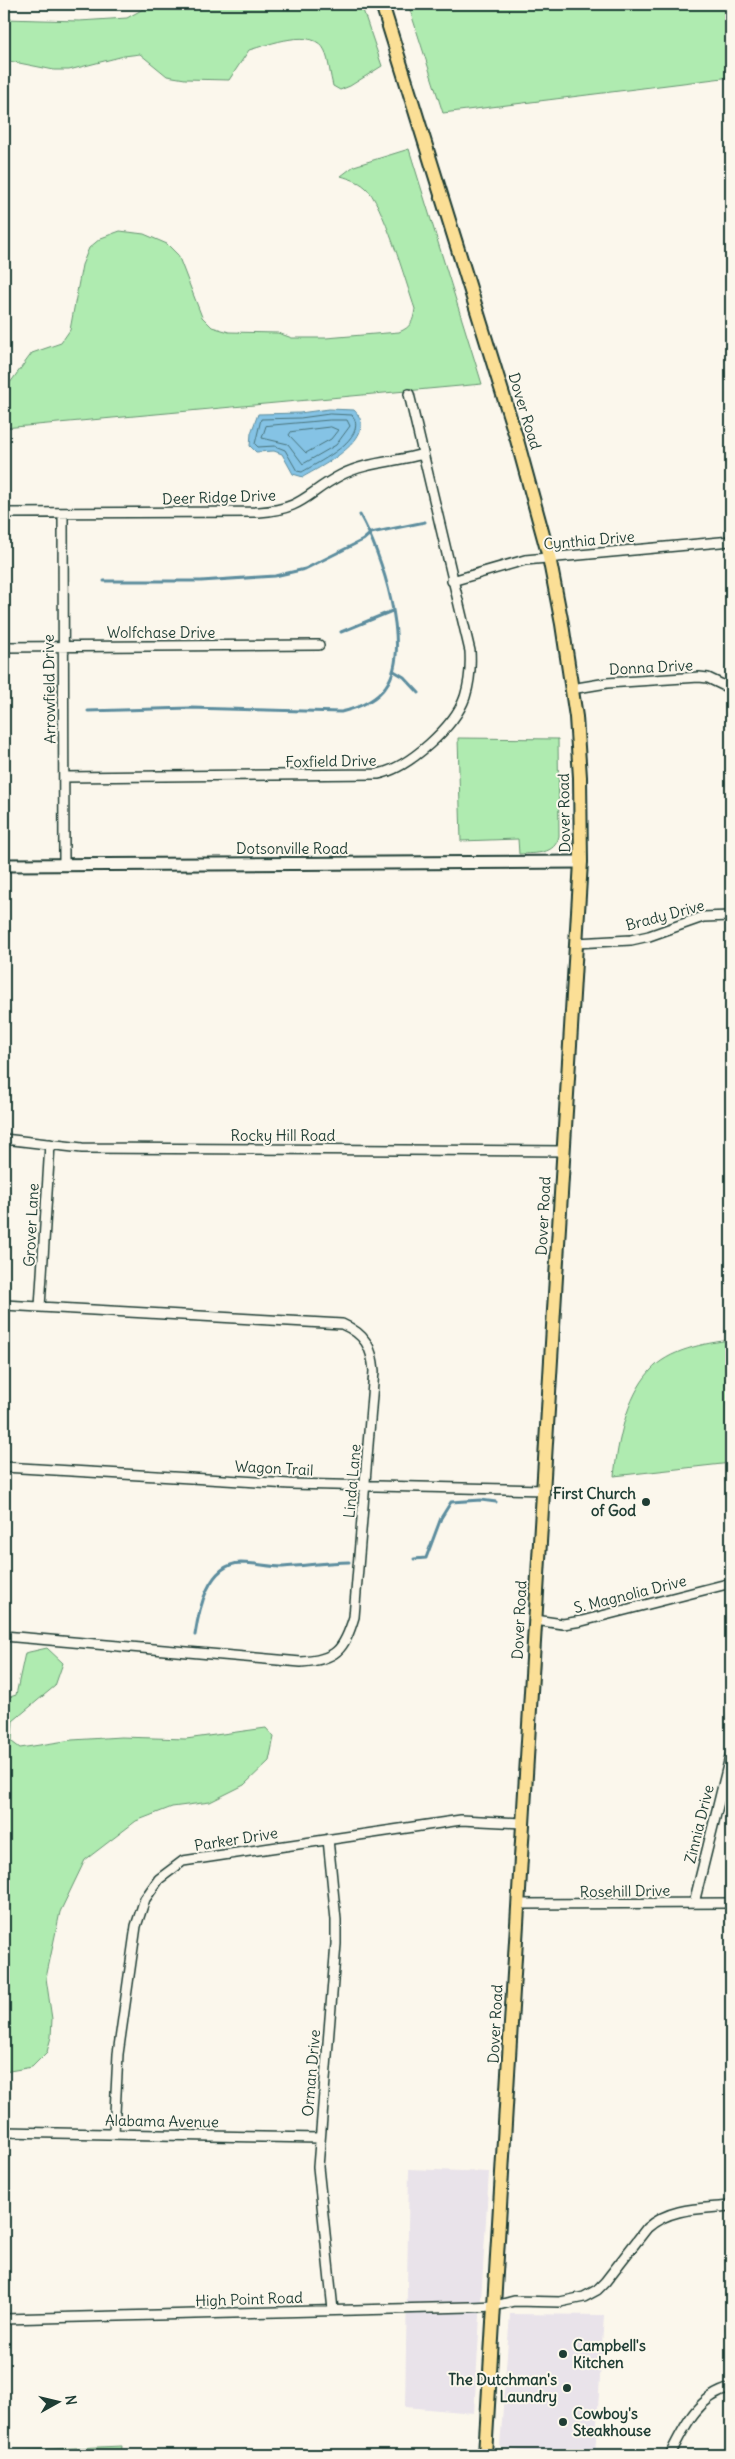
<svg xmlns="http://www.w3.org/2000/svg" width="735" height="2459" font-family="Delius,sans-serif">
<rect width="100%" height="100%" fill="#fbf7ec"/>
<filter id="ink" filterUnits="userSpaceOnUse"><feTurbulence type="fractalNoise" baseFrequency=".02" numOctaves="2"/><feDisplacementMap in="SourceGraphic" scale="10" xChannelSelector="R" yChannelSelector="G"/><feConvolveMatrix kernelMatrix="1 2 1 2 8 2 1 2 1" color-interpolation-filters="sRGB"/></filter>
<g filter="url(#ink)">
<!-- built -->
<path fill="#e9e3ea" d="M409,2169l80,3 -15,241 -69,-6z
M510,2314l94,1 -9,140h-54l-41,-8z"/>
<!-- green -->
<path fill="#afebb0" stroke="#679472" d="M147,4h214l21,62 -32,20 -10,4 -7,-4c-3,-11 -4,-25 -8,-35 -11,-25 -57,-6 -76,-1l-20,30 -44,-1 -18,-3 -27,-22 -16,2 -55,14h-15l-50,-10v-41l75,2 48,-3 18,-10z
M408,4h323v73l-288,36z
M409,149l73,235 -478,44v-37l28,-38 29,-10 9,-13 12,-65 7,-17 12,-10 19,-7 24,3 23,10 11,11 24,62 10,10 17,5 49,1 14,5h34l73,-6c12,-5 14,-10 16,-23 -9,-26 -32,-107 -50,-122 -7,-6 -15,-8 -24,-11l13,-10z
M458,738l100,1 1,97c-4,19 -23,17 -40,18l-1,-15 -57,2z
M731,1340v123l-117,13c4,-34 12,-78 36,-105 18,-21 55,-28 81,-31z
M47,1648l16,15 -8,23 -42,35 -1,21 8,6 52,-8 49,-3 65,2 80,-11 8,9 -5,24 -25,24 -34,17 -38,5 -36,14 -51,39 -25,52 -14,66 6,41 -1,18 -4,15 -15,15 -28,5v-373l12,-4 9,-42z
M122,2446l-1,9h-117v-4z"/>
<!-- water -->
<path fill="#85c3e5" stroke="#5c8d9e" d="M329,409l25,1c28,27 -34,57 -51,67l-10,-3 -11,-20 -8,-3 -18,1 -6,-6 1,-13 7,-19 42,-1z"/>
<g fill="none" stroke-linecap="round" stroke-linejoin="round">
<!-- shore -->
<path stroke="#48737b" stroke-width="1" d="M330,414l22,1c18,23 -35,48 -50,57l-5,-1 -12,-21 -10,-4 -17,1 -3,-3 6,-25 39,-1z
M330,420h17l3,6 -14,19 -33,19 -15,-20 -26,-6 4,-12z
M331,427l7,3 -7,9 -25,14 -17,-18 2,-3z"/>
<!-- stream -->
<path stroke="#5c8d9e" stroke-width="3" d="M104,581h97l74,-5 30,-7 58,-29 8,-7 54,-11
M341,632l51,-21
M394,671l10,6 15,16
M88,711l102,-3 151,4c17,-4 35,-11 45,-26 27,-38 -5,-134 -26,-171
M414,1559l12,-1 15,-40 10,-16 30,-2 15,2
M195,1635c4,-26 13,-71 46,-72 14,0 28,4 42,4 22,-1 44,-5 66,-5"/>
<!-- street casing -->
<g stroke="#1f3d34" stroke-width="12">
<path id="street" d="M4,513l255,-1c45,-3 47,-19 82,-37 25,-13 55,-13 82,-21
M63,513l1,352
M452,581l73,-21 206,-19
M4,647l315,-2
M571,689l36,-6 92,-6 9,1 23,11
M64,777l314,-3c31,-6 77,-48 87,-77 5,-16 6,-30 5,-46l-61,-257
M576,943l55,-3 18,-4 54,-19 28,-1
M4,1139l78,9 482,3
M4,1305l338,19c23,10 30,23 32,47l-20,246c-10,33 -18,43 -53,45l-297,-26
M40,1307l10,-163
M4,1467l286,17 253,6
M535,1620l28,4 19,-3 149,-38
M328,1839l8,81v24l-18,223 15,143
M694,1903l37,-150
M519,1904l212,-1
M4,2132l315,6
M114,2133l4,-79 18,-128 9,-27 14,-20 24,-18 20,-3 258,-38 62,3
M4,2319l466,-12 25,-1 19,-5 46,1 24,-5 13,-7 8,-8 42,-54c23,-21 55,-19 84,-22
M670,2455c14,-28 28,-59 61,-67"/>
</g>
<!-- secondary casing -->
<g stroke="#1f3d34" stroke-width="15">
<path id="secondary" d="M4,865l577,-3"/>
</g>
<!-- primary casing -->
<g stroke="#1f3d34" stroke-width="16">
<path id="primary" d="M382,4l135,436 32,117 13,67 14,93 4,60 1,85 -96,1593"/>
</g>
<!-- street -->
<use href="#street" stroke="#fbf7ec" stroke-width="9"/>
<!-- secondary -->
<use href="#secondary" stroke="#fbf7ec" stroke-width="11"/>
<!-- primary -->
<use href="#primary" stroke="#fbdf96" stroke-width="12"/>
</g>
</g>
<!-- markers -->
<g fill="#1f3d34" stroke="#fbf7ec" stroke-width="2">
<circle cx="646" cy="1502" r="5"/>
<circle cx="563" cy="2354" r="5"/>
<circle cx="567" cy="2388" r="5"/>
<circle cx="563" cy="2422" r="5"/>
</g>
<g text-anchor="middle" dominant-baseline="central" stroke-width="4" stroke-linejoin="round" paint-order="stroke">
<!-- street labels -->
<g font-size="15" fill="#1f3d34" stroke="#fbf7ec">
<text transform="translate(525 411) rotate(73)">Dover Road</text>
<text transform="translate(219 497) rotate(-2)">Deer Ridge Drive</text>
<text transform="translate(589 540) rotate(-5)">Cynthia Drive</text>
<text x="161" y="632">Wolfchase Drive</text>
<text transform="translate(651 667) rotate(-3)">Donna Drive</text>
<text transform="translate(49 689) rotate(-91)">Arrowfield Drive</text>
<text transform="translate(331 761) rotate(-1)">Foxfield Drive</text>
<text transform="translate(564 813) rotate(-91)">Dover Road</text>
<text x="292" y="848">Dotsonville Road</text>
<text transform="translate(665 915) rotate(-15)">Brady Drive</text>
<text x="283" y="1135">Rocky Hill Road</text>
<text transform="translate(543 1216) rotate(-87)">Dover Road</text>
<text transform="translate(31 1225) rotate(-87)">Grover Lane</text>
<text transform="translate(274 1468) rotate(3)">Wagon Trail</text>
<text transform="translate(352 1481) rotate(-85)">Linda Lane</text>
<text transform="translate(630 1594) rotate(-14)">S. Magnolia Drive</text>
<text transform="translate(519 1620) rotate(-87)">Dover Road</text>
<text transform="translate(699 1824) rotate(-76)">Zinnia Drive</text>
<text transform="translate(236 1839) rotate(-9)">Parker Drive</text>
<text transform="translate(625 1891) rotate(-1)">Rosehill Drive</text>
<text transform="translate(495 2024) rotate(-87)">Dover Road</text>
<text transform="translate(311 2073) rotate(-85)">Orman Drive</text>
<text transform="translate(162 2121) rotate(1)">Alabama Avenue</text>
<text transform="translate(249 2299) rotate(-2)">High Point Road</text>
</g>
<!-- poi labels -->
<g font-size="15" font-weight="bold" fill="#1f3d34" stroke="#fbf7ec" text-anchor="end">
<text x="636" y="1493">First Church<tspan x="636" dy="17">of God</tspan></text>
<text x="573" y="2345" text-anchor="start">Campbell's<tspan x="573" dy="17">Kitchen</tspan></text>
<text x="557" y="2379">The Dutchman's<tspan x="557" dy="17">Laundry</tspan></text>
<text x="573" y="2413" text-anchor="start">Cowboy's<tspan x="573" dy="17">Steakhouse</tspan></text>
</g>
</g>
<!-- margin -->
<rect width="735" height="2459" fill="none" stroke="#fbf7ec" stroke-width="20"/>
<rect x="10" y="10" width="715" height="2439" fill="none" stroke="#1f3d34" stroke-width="2" filter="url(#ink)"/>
<!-- north arrow -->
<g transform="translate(58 2402) rotate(82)" stroke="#fbf7ec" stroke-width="4" paint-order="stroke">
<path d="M0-4L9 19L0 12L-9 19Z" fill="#1f3d34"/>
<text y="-8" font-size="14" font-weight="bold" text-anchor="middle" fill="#1f3d34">N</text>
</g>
</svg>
